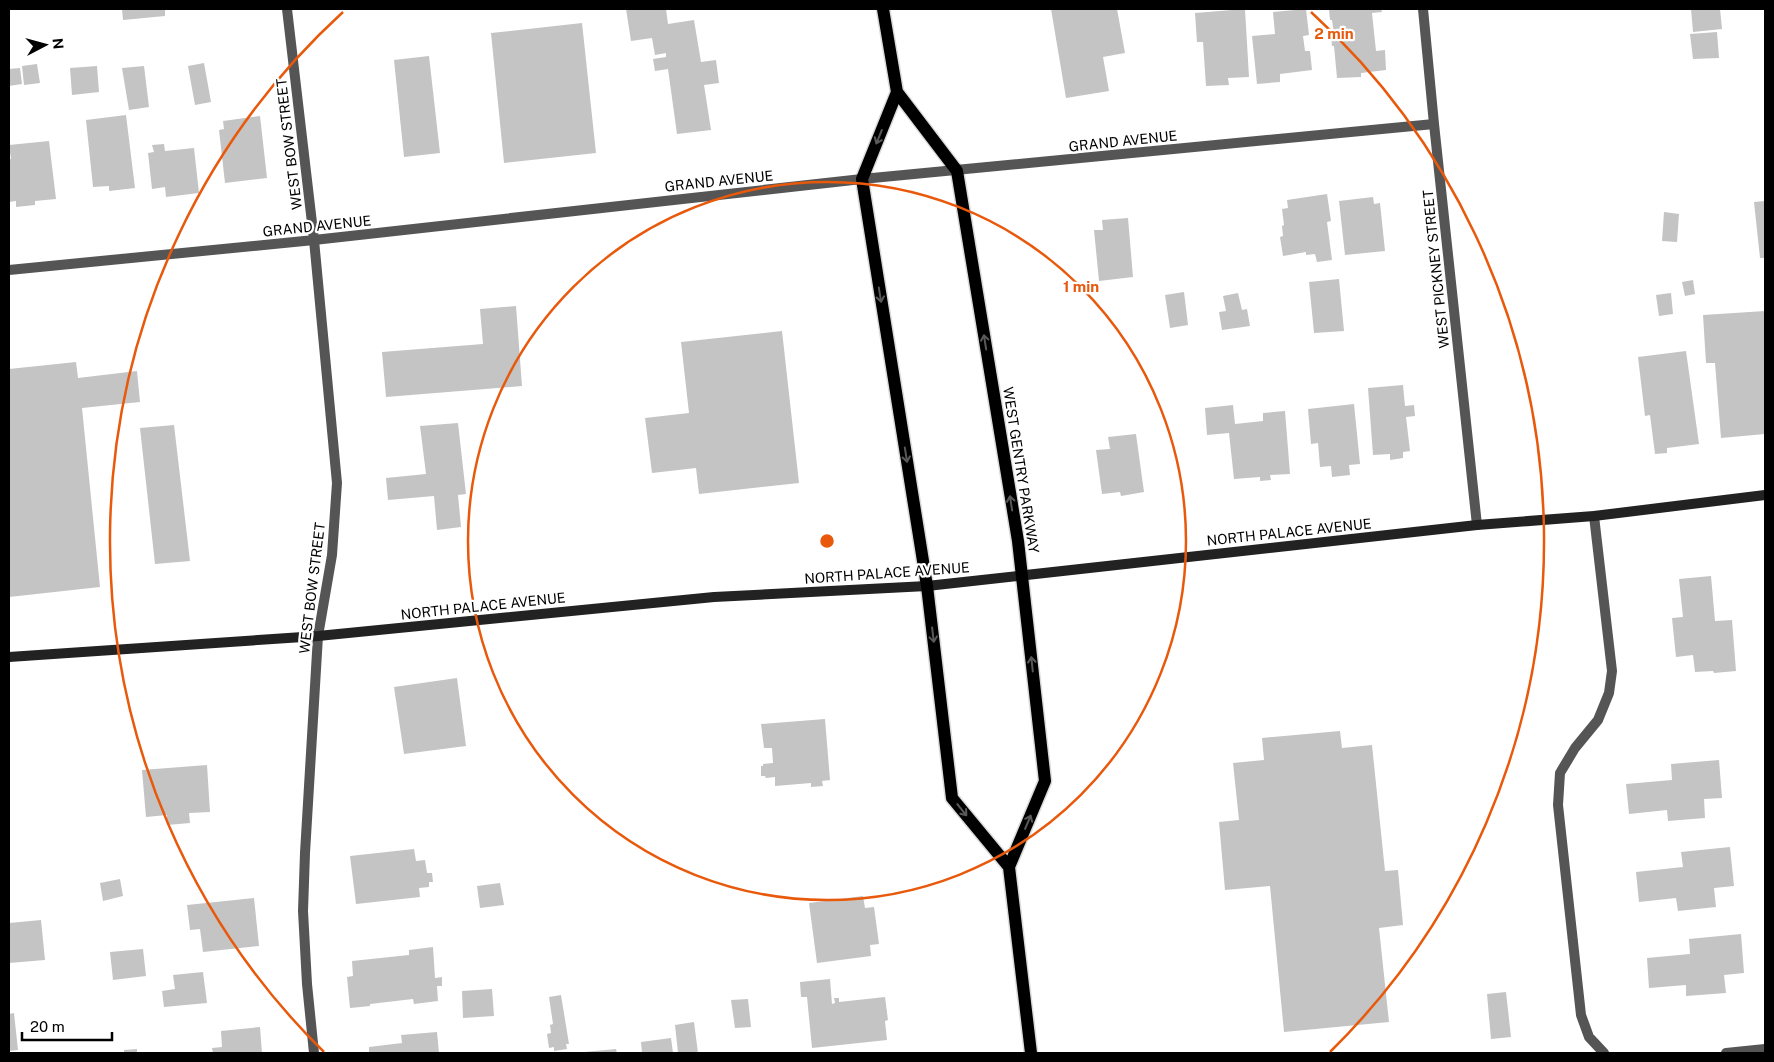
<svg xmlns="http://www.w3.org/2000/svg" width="1774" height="1062" font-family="'Public Sans',sans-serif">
<rect width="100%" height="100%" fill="#fff"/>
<!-- building -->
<path fill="#c4c4c4" d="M122,9h43v7l-42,4z
M626,9h40l2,15 26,-4 7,42 15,-2 3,23 -15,2 7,45 -34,4 -9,-65 -13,2 -2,-12 13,-2v-4l-11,2 -3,-17 -21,3z
M1051,9h66l8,44 -22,4 6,34 -43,7z
M1245,9l4,68 -21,1 1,7 -23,1 -3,-44h-6l-2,-29z
M1306,9l3,26 -6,1 2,15h5l2,19 -32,4v8l-23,2 -5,-48 23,-2 -2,-22z
M1329,9h52l1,3 -10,1 4,38 9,-1 1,20 -25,3v4l-24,1 -3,-32h-2l-1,-12h3l-2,-14h-2z
M1691,9h29l2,20 -29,3z
M582,23l14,130 -92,10 -13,-130z
M1717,32l2,26 -26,1 -3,-25z
M429,56l11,97 -36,4 -10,-97z
M204,63l7,39 -16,3 -7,-39z
M37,64l3,19 -16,2 -2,-19z
M97,66l2,26 -27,3 -2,-27z
M144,66l5,41 -20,3 -7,-42z
M20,68l2,16 -13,2v-17z
M126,115l9,73 -26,3v-5l-16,1 -7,-67z
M260,116l7,62 -42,5 -6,-53 5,-1 -1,-8z
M49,141l7,58 -21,2v4l-19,2v-6l-7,1v-43h2l-2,-14z
M164,144l1,7 29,-3 5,45 -33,4 -1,-10 -13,2 -4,-36 6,-1 -2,-7z
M1327,194l4,27 -4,1 5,38 -15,2 -2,-8 -9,1v-3l-23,4 -3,-19 3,-1 -1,-10 2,-1 -2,-16 6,-1 -1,-8z
M1373,197l1,7 6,-1 5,48 -40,4 -6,-54z
M1765,201v57h-5l-6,-56z
M1664,212l15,2 -2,28 -15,-1z
M1128,218l5,59 -34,4 -5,-51h9l-1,-10z
M1339,279l5,52 -30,2 -5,-51z
M1693,280l2,14 -10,2 -3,-14z
M1184,292l4,33 -18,3 -5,-33z
M1238,293l4,17 5,-1 3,17 -28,4 -3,-18 7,-1 -3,-15z
M1671,293l2,21 -14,2 -3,-21z
M516,306l6,80 -136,11 -4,-45 101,-8 -3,-35z
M1765,311v123l-44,4 -6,-75h-9l-3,-48z
M782,331l17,152 -100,11 -3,-26 -44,5 -7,-55 44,-5 -8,-71z
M1686,351l13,93 -32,4v5l-12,1 -5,-39 -5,1 -7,-59z
M76,362l2,16 59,-7 3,31 -58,6 18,179 -91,10v-228z
M1403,385l2,21 9,-1 1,11 -9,1 4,34 -7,1v6l-13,2v-6l-17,1 -5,-67z
M1354,404l6,60 -11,1 1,10 -18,2 -1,-11 -11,1 -2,-24 -7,1 -3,-35z
M1233,405l2,19 28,-3v-8l22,-2 5,63 -20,1 1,5 -11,1v-4l-26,2 -5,-46 -22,2 -2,-27z
M458,423l8,71 -8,1 3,32 -24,3 -3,-34 -46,4 -2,-22 40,-4 -6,-48z
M174,425l16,136 -35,3 -15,-136z
M1136,434l8,58 -23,4 -1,-4 -18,2 -6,-44 14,-1 -2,-12z
M1711,576l4,45 17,-1 4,51 -22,2 -1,-2 -18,1 -2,-17 -17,2 -4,-39 11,-1 -4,-38z
M457,678l9,68 -62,8 -10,-67z
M825,719l5,61 -8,1 1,5 -12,1v-4l-36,3v-9l-9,1 -1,-2h-4v-10h2v-2l10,-1 -1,-15h-8l-3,-24z
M1340,731l2,17 30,-3 13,126 13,-1 5,55 -24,3 10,94 -105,10 -14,-146 -45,4 -6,-68 20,-2 -6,-57 31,-3 -2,-22z
M1719,760l3,38 -18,1 1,19 -37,3 -1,-11 -38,4 -3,-30 46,-4 -1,-16z
M207,765l3,47 -21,1 1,10 -23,2v-10l-21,2 -4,-47z
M1730,847l4,39 -20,2 2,19 -38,4 -2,-13 -37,4 -3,-30 47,-5 -2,-15z
M414,849l2,12 9,-1 2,13h5l1,9h-4v5l-10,1 1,9 -64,7 -6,-48z
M120,879l3,17 -20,5 -3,-18z
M500,883l4,22 -24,3 -3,-22z
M863,896l2,12 9,-1 5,37 -9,1 1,11 -54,7 -8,-60z
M254,898l5,48 -56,6 -3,-23 -10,1 -3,-25z
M41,920l4,40 -36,3v-40z
M1741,934l3,39 -20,2 2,18 -40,3v-11l-37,3 -2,-30 43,-4 -1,-15z
M433,947l2,31 7,-1v9h-5l1,15 -24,3 -1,-5 -43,5v2l-20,2 -3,-31 6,-1 -1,-15 57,-6v-5z
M143,949l3,27 -33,4 -3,-28z
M203,972l4,31 -43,4 -2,-16 13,-2 -2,-14z
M830,979l2,25 3,-1 -1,-5h5v4l46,-5 3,23 -3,1 2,19 -75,8 -5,-51h-6l-1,-15z
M492,989l2,27 -31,2 -1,-27z
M1506,992l5,45 -20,2 -4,-45z
M561,995l8,49h-3l1,5 -13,2v-4l-5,1 -2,-14 4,-1 -1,-8 3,-1 -4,-27z
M748,999l3,28 -16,1 -4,-28z
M14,1013l4,37 -9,1v-37z
M694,1022l4,31h-20l-3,-28z
M260,1027l2,26h-49l-1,-5 10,-1 -1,-16z
M437,1032l2,21h-70v-6l33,-4 -1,-8z
M671,1038l2,15h-31l-1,-11z
M137,1049v4h-13v-3z
M616,1049l1,4h-33v-1z"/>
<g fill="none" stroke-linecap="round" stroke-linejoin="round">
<!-- primary casing -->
<g stroke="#dbdbdb" stroke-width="15">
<path id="primary" d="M883,9l14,83 60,79 61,370 27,240 -36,86 22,186
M897,92l-35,87 65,407 25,212 57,69"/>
</g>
<!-- street -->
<path stroke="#555" stroke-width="10" d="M287,9l27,231 23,243 -5,72 -14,81 -13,217 -2,58 4,73 7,69
M1423,9l11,115 43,401
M9,270l305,-30 548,-61 572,-55
M1594,516l18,155 -3,22 -11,27 -23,28 -15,25 -2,32 23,210 8,22 15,16
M1726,1053l39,-4"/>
<!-- secondary -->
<path stroke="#222" stroke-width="10" d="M9,657l309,-21 396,-39 213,-11 550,-61 117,-9 171,-21"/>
<!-- primary -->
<use href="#primary" stroke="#000" stroke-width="12"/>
</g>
<!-- one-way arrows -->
<defs><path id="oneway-shaft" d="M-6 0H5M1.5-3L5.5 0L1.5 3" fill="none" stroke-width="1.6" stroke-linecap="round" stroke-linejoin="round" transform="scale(1.25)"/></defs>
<g stroke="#595959">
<use href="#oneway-shaft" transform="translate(879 137) rotate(112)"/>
<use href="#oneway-shaft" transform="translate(880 295) rotate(81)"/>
<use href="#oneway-shaft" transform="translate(985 342) rotate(-99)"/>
<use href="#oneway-shaft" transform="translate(906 455) rotate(81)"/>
<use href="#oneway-shaft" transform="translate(1011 503) rotate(-99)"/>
<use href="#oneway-shaft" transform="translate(933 635) rotate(83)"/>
<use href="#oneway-shaft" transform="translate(1032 664) rotate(-96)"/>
<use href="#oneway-shaft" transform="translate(962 810) rotate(51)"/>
<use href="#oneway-shaft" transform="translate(1028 822) rotate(-67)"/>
</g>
<!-- distance rings -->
<g fill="none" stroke="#e8590c" stroke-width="2.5">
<circle cx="827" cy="541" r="359"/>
<path d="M324 1052A717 717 0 0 1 343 12M1311 12A717 717 0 0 1 1330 1052"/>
</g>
<g text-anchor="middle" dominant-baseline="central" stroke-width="4.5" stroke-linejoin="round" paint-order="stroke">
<!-- street labels -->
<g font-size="14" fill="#000" stroke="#fff">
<text transform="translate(1123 141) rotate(-6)">GRAND AVENUE</text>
<text transform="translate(289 144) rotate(-97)">WEST BOW STREET</text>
<text transform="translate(719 181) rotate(-6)">GRAND AVENUE</text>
<text transform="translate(317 226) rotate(-6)">GRAND AVENUE</text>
<text transform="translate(1436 269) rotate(-96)">WEST PICKNEY STREET</text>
<text transform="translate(1021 470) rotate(81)">WEST GENTRY PARKWAY</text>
<text transform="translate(1289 532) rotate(-6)">NORTH PALACE AVENUE</text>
<text transform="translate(887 573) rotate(-4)">NORTH PALACE AVENUE</text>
<text transform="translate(312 588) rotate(-83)">WEST BOW STREET</text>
<text transform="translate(483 606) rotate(-6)">NORTH PALACE AVENUE</text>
</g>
</g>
<circle cx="827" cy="541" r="8" fill="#e8590c" stroke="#fff" stroke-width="2.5"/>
<g font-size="15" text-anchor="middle" font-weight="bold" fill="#e8590c" stroke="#fff" stroke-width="4.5" stroke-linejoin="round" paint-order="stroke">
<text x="1334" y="39">2 min</text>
<text x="1081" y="292">1 min</text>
</g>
<!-- border -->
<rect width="1774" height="1062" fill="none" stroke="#000000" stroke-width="20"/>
<!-- north arrow -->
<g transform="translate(45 45) rotate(84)" stroke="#ffffff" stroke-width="4" paint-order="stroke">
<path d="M0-4L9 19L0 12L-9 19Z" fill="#000000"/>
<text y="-8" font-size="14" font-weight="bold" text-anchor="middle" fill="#000000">N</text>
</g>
<!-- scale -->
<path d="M22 1032v8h90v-8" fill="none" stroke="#000000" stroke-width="2.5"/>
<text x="30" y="1032" font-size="15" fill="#000000" stroke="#ffffff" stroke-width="4" paint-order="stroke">20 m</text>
</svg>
